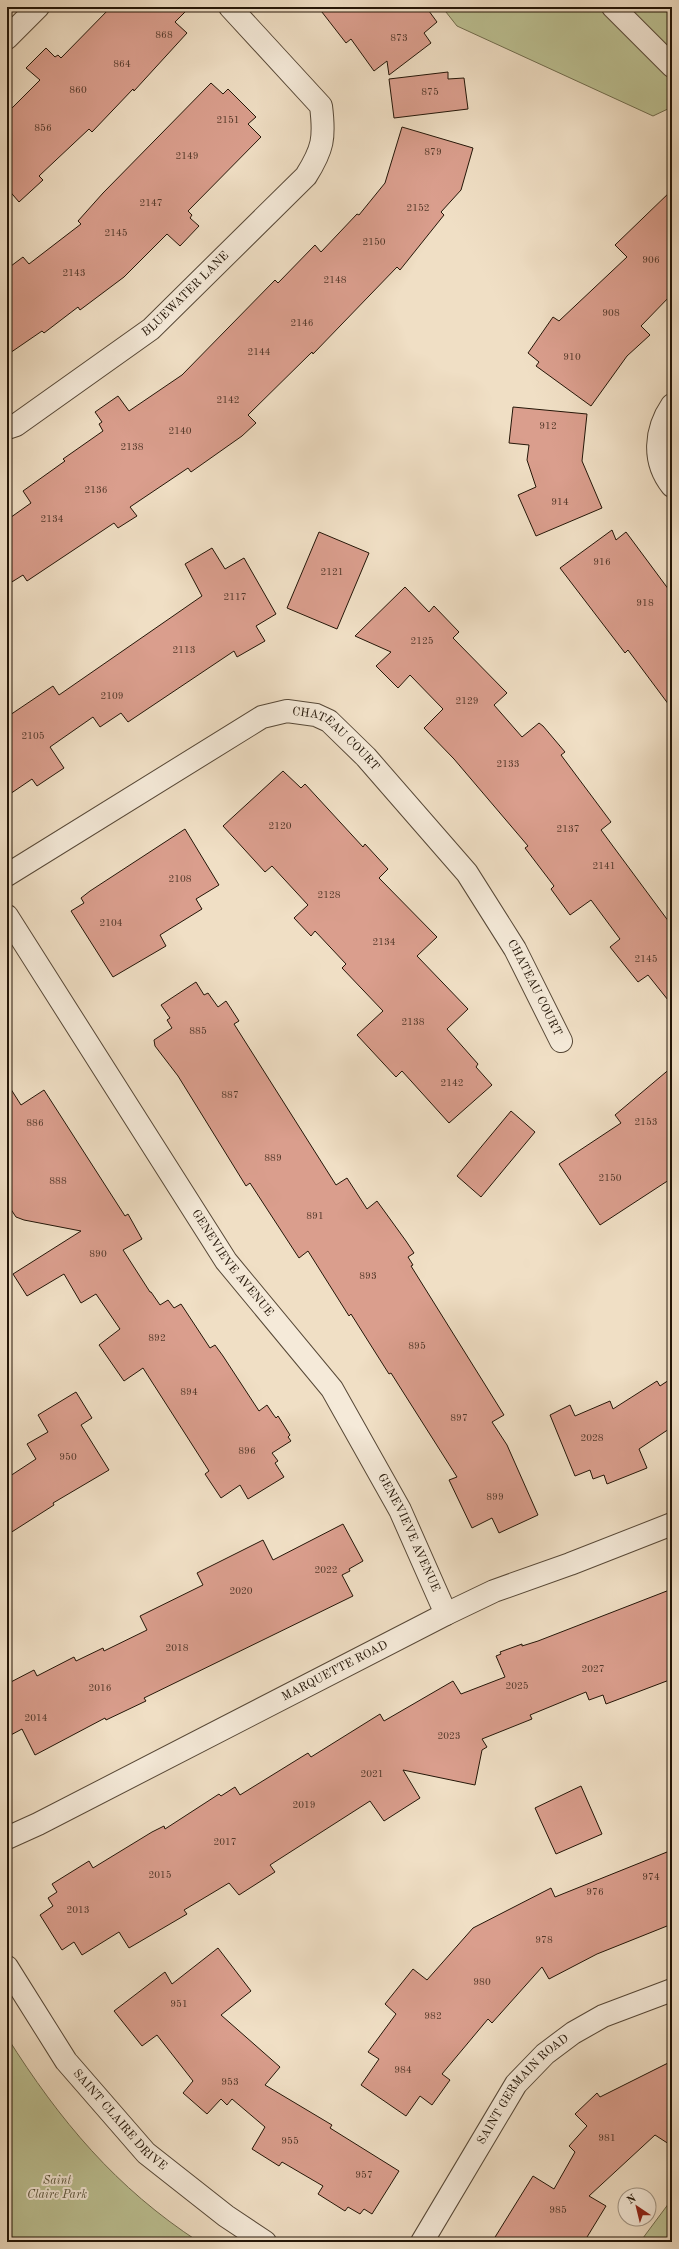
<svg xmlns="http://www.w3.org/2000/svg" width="679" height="2249" font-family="'Old Standard TT',serif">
<rect width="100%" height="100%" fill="#f0dfc5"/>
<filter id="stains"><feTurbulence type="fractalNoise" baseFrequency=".005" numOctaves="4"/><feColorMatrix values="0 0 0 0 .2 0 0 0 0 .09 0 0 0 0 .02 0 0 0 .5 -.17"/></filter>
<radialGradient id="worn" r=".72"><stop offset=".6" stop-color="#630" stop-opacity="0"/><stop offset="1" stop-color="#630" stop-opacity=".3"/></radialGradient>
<!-- green -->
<path fill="#bcc193" stroke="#706c4e" d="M442,7h230v100l-19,9 -196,-90z
M7,2037c53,84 109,151 192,205h-192z
M672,2199v43h-32z"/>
<!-- building -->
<path fill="#da9e8d" stroke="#241608" d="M111,7h79l-15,15 12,11 -53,58 -1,-2 -41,43 -3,-3 -50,47 4,4 -24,22 -12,-14v-75l33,-33 -14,-12 20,-20 9,9 3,-2 3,3z
M318,7h108l11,15 -13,11 7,10 -42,32 -2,-14 -13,10 -23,-32 -5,4z
M448,72v7l16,-1 4,31 -74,9 -5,-39z
M211,83l12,11 5,-5 28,28 -8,7 13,13 -73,74 4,4 -2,3 9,8 -19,20 -13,-12 -43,43 -44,33 -2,-3 -34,26 -2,-2 -35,24v-86l16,-12 6,7 52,-40 -3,-3 25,-28z
M402,127l71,21 -12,42 -20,22 3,3 -44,55 -3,-3 -84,87 -1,-2 -64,63 8,8 -14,13 -51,36 -3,-4 -58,39 7,9 -19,12 -4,-5 -87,58 -4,-6 -16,10v-65l24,-17 -8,-12 42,-30 -2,-2 40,-28 -4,-7 3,-2 -7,-10 23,-16 11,15 53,-36 93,-95 3,3 37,-38 6,7 36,-38 2,1 26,-32z
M672,190v104l-31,32 9,9 -23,21 -36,50 -55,-40 3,-4 -11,-9 25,-36 6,4 68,-64 -12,-12z
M513,407l74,7 -5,47 20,47 -66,28 -18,-41 18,-8 -9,-27 2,-15 -20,-2z
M612,530l4,10 10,-8 46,62v115l-44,-59 -3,3 -65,-85z
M319,532l50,21 -32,76 -50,-21z
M212,548l13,21 19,-11 32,56 -20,12 9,15 -28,16 -3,-6 -106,71 -7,-9 -21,14 -7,-10 -43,30 14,21 -27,18 -5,-7 -25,17v-79l46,-31 6,9 143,-99 -17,-32z
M405,587l24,25 5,-6 25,26 -6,6 54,55 -13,12 28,32 17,-14 4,3 22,26 -4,3 50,67 -10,8 71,96v79l-24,-30 -10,7 -28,-35 10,-8 -29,-39 -21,15 -19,-26 3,-3 -29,-38 3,-2 -74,-87 -30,-31 19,-19 -33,-34 -12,13 -22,-22 15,-14 -36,-16z
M283,771l18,17 4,-4 58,63 2,-3 23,25 -9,9 58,59 -20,19 51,53 -21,20 31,35 -2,3 16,18 -43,38 -47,-52 -6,6 -39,-42 26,-24 -41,-43 4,-4 -31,-33 -4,5 -17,-18 14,-13 -36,-39 -7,6 -42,-46z
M185,829l34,56 -23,14 6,10 -42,26 6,11 -53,31 -42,-66 13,-8 -3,-5 9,-7z
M196,982l8,13 4,-2 10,14 8,-6 13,20 -5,3 102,161 11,-7 20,31 10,-8 29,40 8,12 -6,4 5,8 -2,1 93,149 -12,7 15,23 31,70 -39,18 -7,-15 -20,10 -23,-48 8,-3 -66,-104 -2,1 -38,-60 -2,2 -41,-65 -9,7 -49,-75 -4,3 -68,-110 -23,-30 -1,-6 18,-12 -5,-8 3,-2 -9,-13z
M672,1067v111l-72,47 -41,-61 62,-41 -6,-8z
M7,1083l14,22 23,-15 81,126 3,-2 14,25 -19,11 27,42h1l9,13 8,-5 6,8 7,-4 29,44 5,-3 8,11 36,55 8,-6 6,9 3,4 2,-2 12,19 -2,2 3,4 -19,12 6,8 -3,2 9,14 -36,22 -8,-14 -19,13 -16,-24 4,-3 -66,-103 -19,13 -25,-36 21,-16 -24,-35 -15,9 -17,-29 -37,22 -14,-22 68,-43 -57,-11 -8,-3 -8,-12z
M511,1111l24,21 -54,65 -24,-21z
M672,1378v49l-33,22 8,19 -40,16 -3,-9 -11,4 -3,-9 -15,6 -25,-61 20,-10 5,11 35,-15 3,8 44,-28 3,5z
M76,1392l16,26 -11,7 28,45 -56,33 1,2 -47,30v-57l29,-19 -9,-15 21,-12 -10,-17z
M343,1524l20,37 -14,8 1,2 -8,4 11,21 -209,102 2,3 -40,19 -1,-2 -70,37 -13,-26 -15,8v-53l27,-14 3,6 37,-19 2,4 27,-13 1,3 43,-21 -7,-14 63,-31 -6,-12 66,-33 10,20z
M672,1589v90l-66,25 -3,-9 -14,5 -3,-8 -56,23 2,4 -50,20 5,8 -5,3 -7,35 -72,-15 17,28 -36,23 -14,-20 -100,64 5,7 -36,23 -10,-12 -45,27 3,4 -58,34 -10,-16 -37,23 -8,-13 -12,8 -22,-35 13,-9 -5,-8 9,-6 -5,-8 37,-23 4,7 59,-36 12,-6 1,3 54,-35 2,2 14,-9 5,8 68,-42 3,4 69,-43 4,7 69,-40 8,13 44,-17 -9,-21 5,-2 -1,-2 22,-8v2l16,-5z
M581,1786l21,48 -46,20 -21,-46z
M672,1850v74l-75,30 -48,25 -7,-12 -50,56 -4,-4 -46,55 8,6 -18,25 -12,-9 -14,20 -45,-31 18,-26 -11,-7 28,-38 -11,-10 28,-35 14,11 46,-52 78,-40 4,9z
M218,1948l33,43 -30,24 59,52 -15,18 67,40 -2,3 69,43 -27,43 -8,-5 -4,5 -12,-7 -3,4 -27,-17 5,-8 -41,-24 -3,4 -27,-17 13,-22 -33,-28 -5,6 -6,-6 -14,15 -24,-21 10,-12 -36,-46 -15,11 -28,-35 51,-39 7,12z
M672,2061v85l-17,-11 -66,61 17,10 -22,36h-92l41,-66 21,13 21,-37 -6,-6 18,-20 -12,-12 22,-21 3,4z"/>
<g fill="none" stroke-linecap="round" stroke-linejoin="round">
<!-- minor casing -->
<g stroke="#574837" stroke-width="24">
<g id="minor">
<path d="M613,7l59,59"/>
<path d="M7,38l31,-31"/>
<path d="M672,405c-17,25 -20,56 0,81"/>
<path id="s1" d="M7,428l9,-3 135,-96 155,-153c17,-27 19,-38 15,-70l-91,-99"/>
<path id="s2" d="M7,875l255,-158 25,-6 29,4 13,6 37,36 101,116 48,76 46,92"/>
<path id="s3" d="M7,916l219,345 106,128 68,121 46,104"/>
<path id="s4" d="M7,1838l31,-14 408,-210 48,-23 76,-27 102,-40"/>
<path id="s5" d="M7,1967l59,94 80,92 80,63 39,26"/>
<path id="s6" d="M422,2242l94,-158 29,-30 28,-21 30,-17 69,-26"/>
</g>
</g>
<!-- minor -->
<use href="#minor" stroke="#f5ead9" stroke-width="22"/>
</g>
<g text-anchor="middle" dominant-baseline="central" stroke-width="4" stroke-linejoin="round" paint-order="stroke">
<!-- number labels -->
<g font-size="10" fill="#523829">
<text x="164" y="35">868</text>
<text x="399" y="38">873</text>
<text x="122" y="64">864</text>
<text x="78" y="90">860</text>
<text x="430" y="92">875</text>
<text x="228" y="120">2151</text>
<text x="43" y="128">856</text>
<text x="433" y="152">879</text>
<text x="187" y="156">2149</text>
<text x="151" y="203">2147</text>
<text x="418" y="208">2152</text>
<text x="116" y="233">2145</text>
<text x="374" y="242">2150</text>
<text x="651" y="260">906</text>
<text x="74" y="273">2143</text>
<text x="335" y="280">2148</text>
<text x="611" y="313">908</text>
<text x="302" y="323">2146</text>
<text x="259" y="352">2144</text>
<text x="572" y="357">910</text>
<text x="228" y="400">2142</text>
<text x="548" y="426">912</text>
<text x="180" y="431">2140</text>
<text x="132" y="447">2138</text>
<text x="96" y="490">2136</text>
<text x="560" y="502">914</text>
<text x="52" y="519">2134</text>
<text x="602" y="562">916</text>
<text x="332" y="572">2121</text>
<text x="235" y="597">2117</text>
<text x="645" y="603">918</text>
<text x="422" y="641">2125</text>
<text x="184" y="650">2113</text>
<text x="112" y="696">2109</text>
<text x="467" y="701">2129</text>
<text x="33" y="736">2105</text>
<text x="508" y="764">2133</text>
<text x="280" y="826">2120</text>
<text x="568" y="829">2137</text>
<text x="604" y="866">2141</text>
<text x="180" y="879">2108</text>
<text x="329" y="895">2128</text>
<text x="111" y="923">2104</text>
<text x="384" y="942">2134</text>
<text x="646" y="959">2145</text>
<text x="413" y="1022">2138</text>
<text x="198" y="1031">885</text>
<text x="452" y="1083">2142</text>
<text x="230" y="1095">887</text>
<text x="646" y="1122">2153</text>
<text x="35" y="1123">886</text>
<text x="273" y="1158">889</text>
<text x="610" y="1178">2150</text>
<text x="58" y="1181">888</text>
<text x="315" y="1216">891</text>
<text x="98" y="1254">890</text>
<text x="368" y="1276">893</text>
<text x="157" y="1338">892</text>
<text x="417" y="1346">895</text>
<text x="189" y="1392">894</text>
<text x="459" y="1418">897</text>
<text x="592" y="1438">2028</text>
<text x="247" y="1451">896</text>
<text x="68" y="1457">950</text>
<text x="495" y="1497">899</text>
<text x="326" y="1570">2022</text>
<text x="241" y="1591">2020</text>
<text x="177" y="1648">2018</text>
<text x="593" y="1669">2027</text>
<text x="517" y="1686">2025</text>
<text x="100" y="1688">2016</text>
<text x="36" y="1718">2014</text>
<text x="449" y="1736">2023</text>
<text x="372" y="1774">2021</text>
<text x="304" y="1805">2019</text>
<text x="225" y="1842">2017</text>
<text x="160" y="1875">2015</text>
<text x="651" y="1877">974</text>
<text x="595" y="1892">976</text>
<text x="78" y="1910">2013</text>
<text x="544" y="1940">978</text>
<text x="482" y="1982">980</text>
<text x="179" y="2004">951</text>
<text x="433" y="2016">982</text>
<text x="403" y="2070">984</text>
<text x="230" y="2082">953</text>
<text x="607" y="2138">981</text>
<text x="290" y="2141">955</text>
<text x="364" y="2175">957</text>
<text x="558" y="2210">985</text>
</g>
<!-- street labels -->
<g font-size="12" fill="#241608" stroke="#f5ead9">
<text stroke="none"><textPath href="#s1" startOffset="224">BLUEWATER LANE</textPath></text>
<text stroke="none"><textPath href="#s2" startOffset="384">CHATEAU COURT</textPath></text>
<text stroke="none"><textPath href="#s2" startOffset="708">CHATEAU COURT</textPath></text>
<text stroke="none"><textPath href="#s3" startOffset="414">GENEVIEVE AVENUE</textPath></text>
<text stroke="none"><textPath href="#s3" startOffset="738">GENEVIEVE AVENUE</textPath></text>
<text stroke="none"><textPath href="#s4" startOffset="368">MARQUETTE ROAD</textPath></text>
<text stroke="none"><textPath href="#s6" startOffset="184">SAINT GERMAIN ROAD</textPath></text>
<text stroke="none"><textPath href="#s5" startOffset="191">SAINT CLAIRE DRIVE</textPath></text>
</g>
<!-- park labels -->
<g font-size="12" font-style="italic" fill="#595239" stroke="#f5ead9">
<text x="57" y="2181">Saint<tspan x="57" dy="14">Claire Park</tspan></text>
</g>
</g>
<!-- margin -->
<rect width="679" height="2249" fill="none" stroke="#f0dfc5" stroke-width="24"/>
<rect x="8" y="8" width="663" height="2233" fill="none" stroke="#241608" stroke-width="2"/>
<rect x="12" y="12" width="655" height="2225" fill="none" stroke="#241608"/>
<!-- north arrow -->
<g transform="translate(637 2207) rotate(325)"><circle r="19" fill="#f5ead9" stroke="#a19585"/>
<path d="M0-3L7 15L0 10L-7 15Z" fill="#8f2418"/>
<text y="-6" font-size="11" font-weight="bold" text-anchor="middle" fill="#241608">N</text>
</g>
<rect width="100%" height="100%" filter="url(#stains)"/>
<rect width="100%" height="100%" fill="url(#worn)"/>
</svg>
